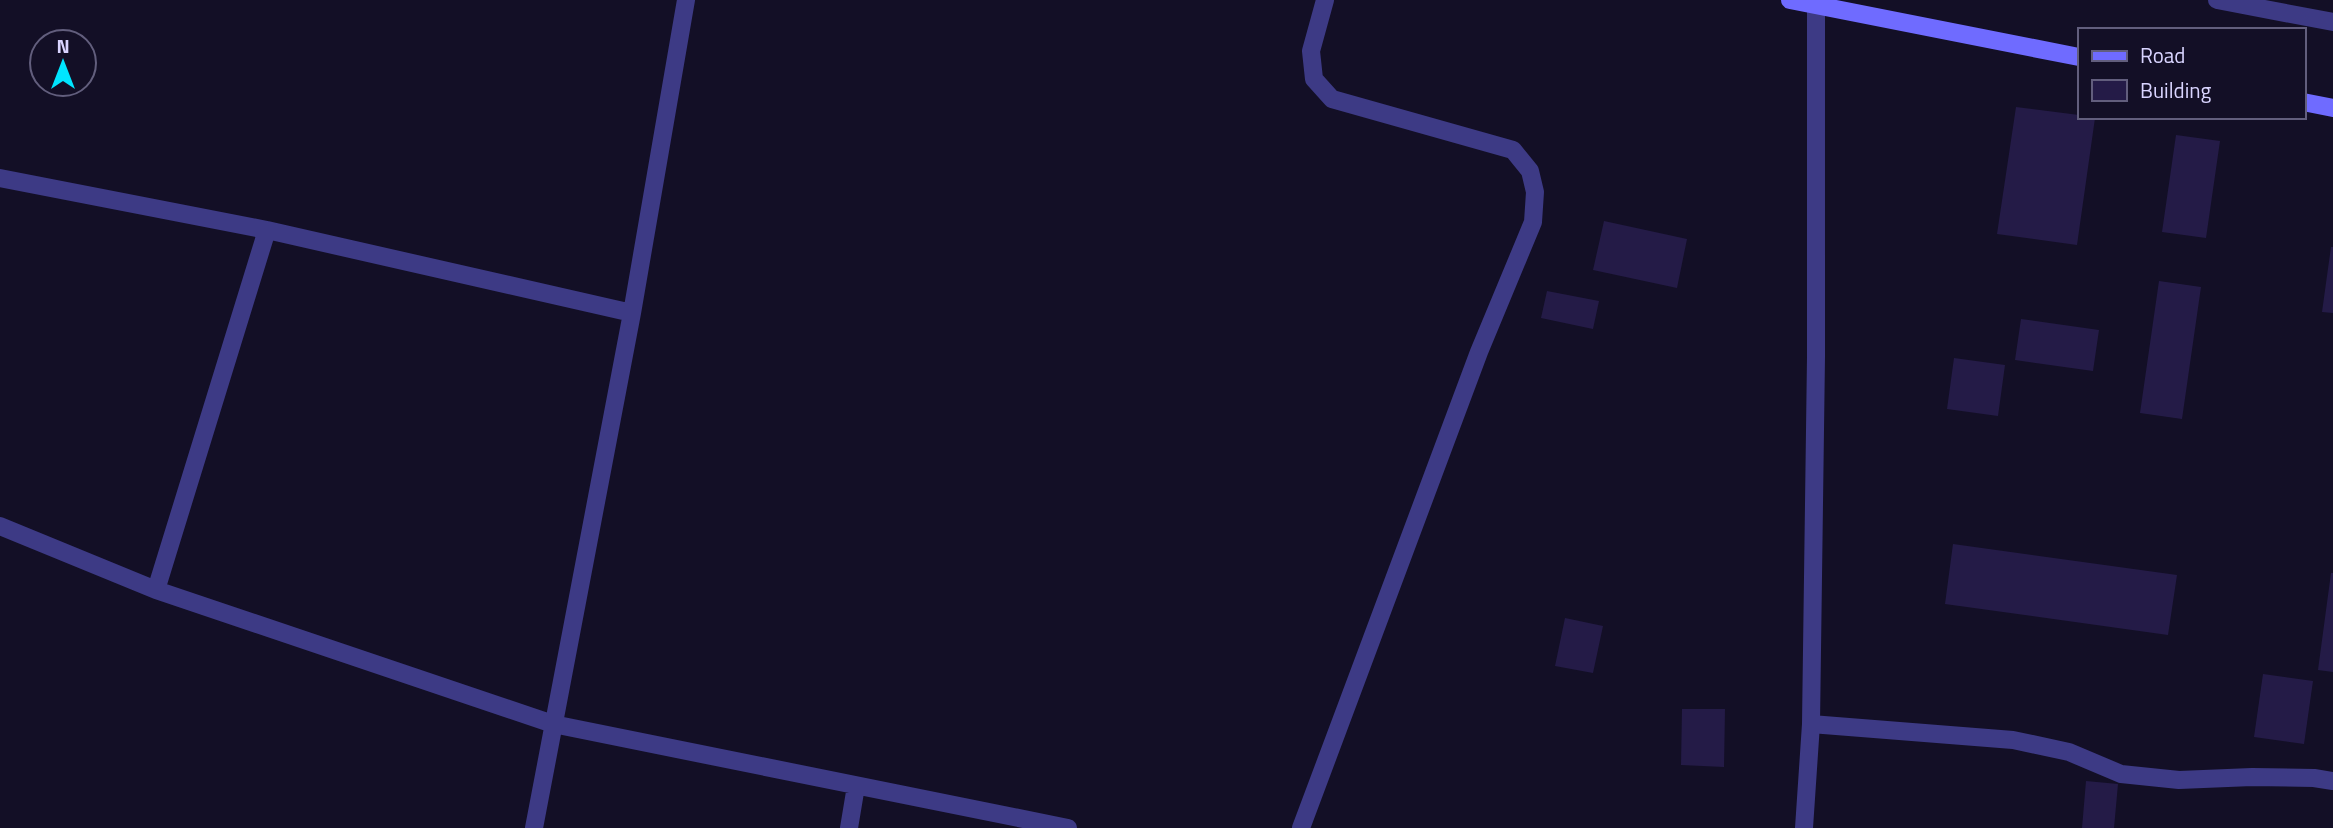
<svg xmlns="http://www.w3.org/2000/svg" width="2333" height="828" font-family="'Titillium Web',sans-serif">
<rect width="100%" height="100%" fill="#130f26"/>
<!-- building -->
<path fill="#241b47" d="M2016,107l63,8v2l16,1 -18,127 -80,-11z
M2176,135l44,6 -14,97 -44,-6z
M1604,221l83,18 -10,49 -84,-18z
M2331,247h2v66l-11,-1z
M2159,281l42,6 -19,132 -42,-6z
M1547,291l52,10 -6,28 -52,-11z
M2021,319l78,11 -6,41 -78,-11z
M1954,358l51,7 -7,51 -51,-7z
M1953,544l224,31 -9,60 -223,-31z
M2331,573h2v99l-15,-2z
M1565,618l38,8 -10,47 -38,-7z
M2263,674l50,7 -9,63 -50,-7z
M1682,709h43l-1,58 -43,-2z
M2086,781l32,3 -4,44h-32z"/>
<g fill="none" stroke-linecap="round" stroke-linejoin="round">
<!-- minor -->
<path stroke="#3d3a85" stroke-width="18" d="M2217,0l116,22
M0,178l267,52 365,83
M0,526l156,64 397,134 515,104
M156,590l111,-360
M1811,724l202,16 56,12 52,22 58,6 73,-3 62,1 19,3
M534,828l98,-515 54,-313
M849,828l7,-42
M1301,828l178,-476 54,-130 2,-30 -5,-21 -17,-21 -181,-51 -18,-20 -3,-28 14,-51
M1804,828l7,-104 5,-367v-353"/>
<!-- secondary -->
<path stroke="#6f6bff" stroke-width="18" d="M1790,0l289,57
M2303,102l30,6"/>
</g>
<!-- legend -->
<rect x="2078" y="28" width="228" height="91" fill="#130f26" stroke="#625e7d" stroke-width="2"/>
<rect x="2092" y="51" width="35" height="10" fill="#6f6bff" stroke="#625e7d" stroke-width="2"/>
<text x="2140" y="63" font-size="21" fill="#d9d4ff">Road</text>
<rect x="2092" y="80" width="35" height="21" fill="#241b47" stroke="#625e7d" stroke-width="2"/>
<text x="2140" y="98" font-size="21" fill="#d9d4ff">Building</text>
<!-- north arrow -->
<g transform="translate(63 63)"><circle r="33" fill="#130f26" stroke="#625e7d" stroke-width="2"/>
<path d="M0-5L12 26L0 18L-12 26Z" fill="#00e5ff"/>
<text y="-10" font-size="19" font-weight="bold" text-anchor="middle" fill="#d9d4ff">N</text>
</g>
</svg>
